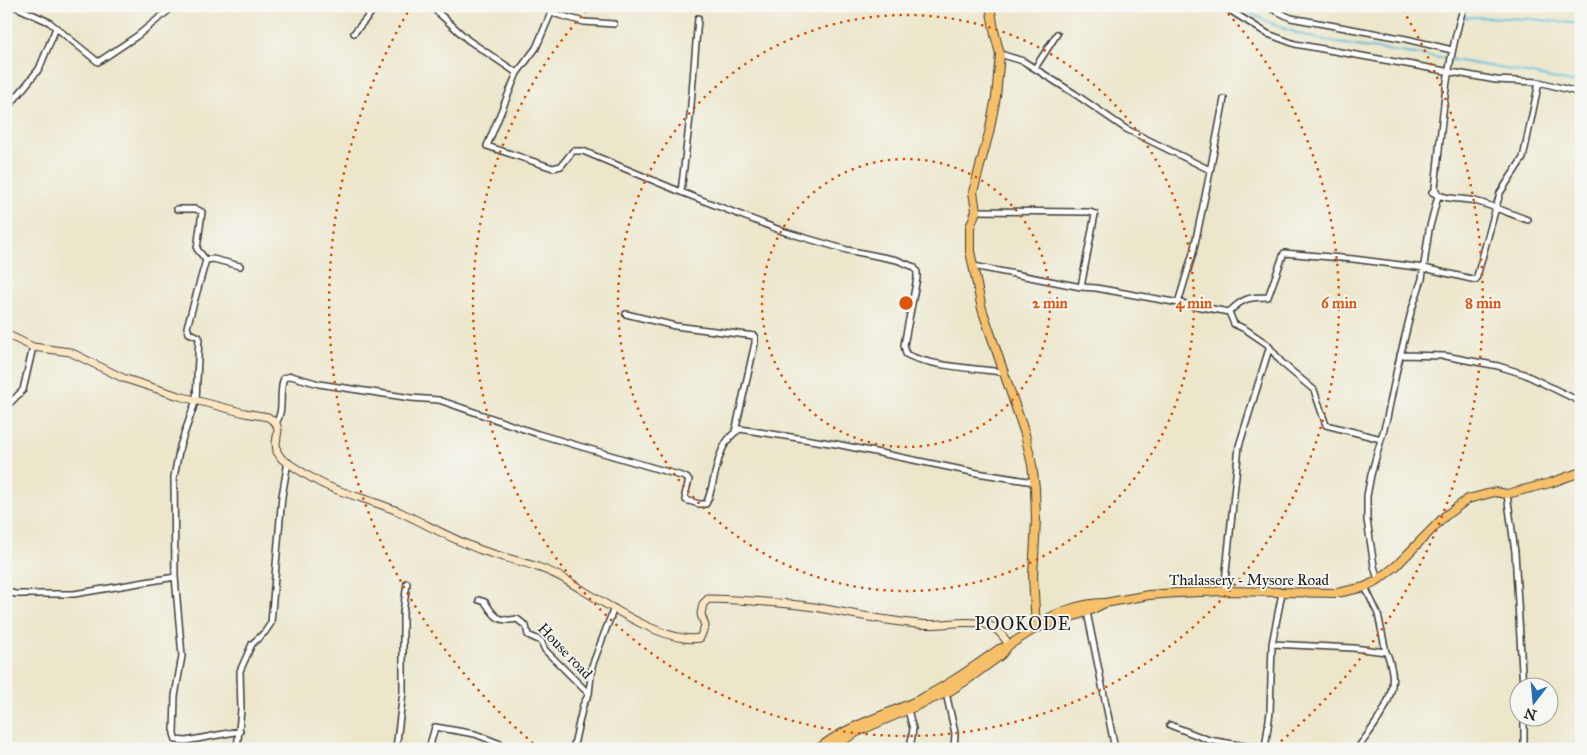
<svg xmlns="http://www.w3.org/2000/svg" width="1587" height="755" font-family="'IM FELL Great Primer',serif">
<rect width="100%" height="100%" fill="#f6f6f2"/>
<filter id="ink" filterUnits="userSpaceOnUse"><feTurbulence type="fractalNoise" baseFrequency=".02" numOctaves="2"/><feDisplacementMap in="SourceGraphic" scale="10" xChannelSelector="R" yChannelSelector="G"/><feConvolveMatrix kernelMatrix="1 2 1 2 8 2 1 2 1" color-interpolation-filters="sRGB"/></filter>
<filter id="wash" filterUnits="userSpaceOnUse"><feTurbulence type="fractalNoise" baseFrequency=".0096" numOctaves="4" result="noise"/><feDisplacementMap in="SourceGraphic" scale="20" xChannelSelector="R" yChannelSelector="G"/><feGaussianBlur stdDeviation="1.12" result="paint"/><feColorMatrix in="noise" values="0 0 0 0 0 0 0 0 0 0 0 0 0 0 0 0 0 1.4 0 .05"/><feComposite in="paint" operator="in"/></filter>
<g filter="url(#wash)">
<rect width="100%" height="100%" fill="#ece6cb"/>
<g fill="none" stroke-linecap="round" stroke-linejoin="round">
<!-- stream -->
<path stroke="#5cbada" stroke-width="2" d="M1239,6c60,39 121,39 189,50 51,8 102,17 153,28
M1464,18l8,-1 59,2 50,5"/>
</g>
</g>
<g filter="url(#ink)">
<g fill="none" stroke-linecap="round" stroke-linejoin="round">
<!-- street casing -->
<g stroke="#3b3a36" stroke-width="8">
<path id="street" d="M14,6l35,16 49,40 39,-26 37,-30
M431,6l37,34 49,33
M554,6l-18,42 -19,25 -30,73 66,22 8,-2 12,-15h10l98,41 104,40 62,18 50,10 17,7 3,5v6l-13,67 2,9c21,12 72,15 98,18
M1223,6l45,28 27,10 201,36 43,2 42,11
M1266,6l25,12 115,21 46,11
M552,13l32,9 30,2
M354,33l23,-27
M1000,54l23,7 52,33 51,35 84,41
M1035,68l22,-34
M6,110l33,-41 17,-41
M681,192l9,-75 8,-99
M1432,192c13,8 29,6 43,9 18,5 36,13 53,19
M177,209h19l6,3 -5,37 9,11
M976,211l114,1 5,2 -14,73
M206,260l-19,67 2,6 10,4 -3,63 -16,46 -6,31 1,100 7,79 -7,40 -1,38 2,6 10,1 54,-10
M206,260l7,-1 27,7
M973,266l108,21 15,1 133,24c14,-14 20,-15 39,-15l16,-44 69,6 71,9 52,12 24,-87 23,-35 16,-76
M1178,303l15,-50 14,-66 17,-88
M1229,312l5,12 11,5 22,15 15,19 32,27 12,35 55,14
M626,314l49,12 80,10v7l-20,89
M1400,355l45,1 53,10 26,8 57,28
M6,407l17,-17 10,-43
M276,423c9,-13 2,-30 8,-45l7,-2 28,8 92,14 28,2 99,34 147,43 4,3 -4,15 1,5 13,4h7c12,-25 8,-60 34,-75l96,15 141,29 57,9
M1507,494l8,58 8,136
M1378,580l-4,-14 -7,-46v-24l4,-21 16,-57 10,-49 14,-57 11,-33 7,-49 9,-34 -3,-8c7,-62 10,-123 29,-182
M6,591l9,3h59l101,-17
M1224,591l15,-145 30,-97
M479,600l6,2c9,14 13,21 32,17l9,7 2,9 13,6 4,9 44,44 -6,11 -10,44
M1087,612l28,137
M1272,644l81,4 33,4
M946,693l9,40 -1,16
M589,694l3,-28 22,-58
M908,710l5,19 -3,20
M1170,725l39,15 55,9
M237,749l4,-39 -1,-39 12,-27 13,-12 6,-9 11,-127 6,-34
M396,749l7,-57v-79l4,-30
M429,749l6,-22 40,7 38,15
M1265,749l5,-37 2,-68 10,-51
M1357,749c17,-23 42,-52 34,-82 -1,-5 -2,-10 -5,-15l-8,-38 -13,-27
M1524,749v-31
M1580,749l1,-2"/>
</g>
<!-- secondary casing -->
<g stroke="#3b3a36" stroke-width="9">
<path id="secondary" d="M6,334l27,13 37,5 53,26 56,18 66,17 23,4 8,6 2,7 -2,13 1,9 5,7c14,9 29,20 45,27 24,10 51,16 75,27 26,12 51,27 79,37 28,10 59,14 85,30 31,18 98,65 134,58l5,-12 -4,-12 2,-10 5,-5c35,1 71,3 106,8 35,6 70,14 105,17 21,3 44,-5 65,0 13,3 18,10 25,21"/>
</g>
<!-- primary casing -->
<g stroke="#3b3a36" stroke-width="10">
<path id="primary" d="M990,6l5,29 5,19 -4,43 -7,36 -16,59 3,19 -6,16v24l12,58 43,125 7,31 3,23 1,32 -3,56 3,52
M1038,626c13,-13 46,-23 65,-23
M818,749c29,-24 67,-33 100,-49 29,-14 54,-32 81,-51l9,-3
M829,749l28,-17 91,-40 19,-12 34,-25 8,-10 27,-17 51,-16 18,-9 44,-8 27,-2 48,-2 113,2 28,-6 13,-7 18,-14 49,-50 23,-17 27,-7 12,2 43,-11 31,-11"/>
</g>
<!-- street -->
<use href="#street" stroke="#fff" stroke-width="5"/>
<!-- secondary -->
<use href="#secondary" stroke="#fbe6c4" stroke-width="7"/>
<!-- primary -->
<use href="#primary" stroke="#f6c06b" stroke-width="8"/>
</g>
</g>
<!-- distance rings -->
<g fill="none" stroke="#de560d" stroke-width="2.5" stroke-dasharray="2.5 5">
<circle cx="906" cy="303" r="144"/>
<circle cx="906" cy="303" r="288"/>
<path d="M1223 8A433 433 0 1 1 589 8"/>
<path d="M539 748A577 577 0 0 1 409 10M1403 10A577 577 0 0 1 1273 748"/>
</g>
<g text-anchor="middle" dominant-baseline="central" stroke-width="4" stroke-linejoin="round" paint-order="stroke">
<!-- street labels -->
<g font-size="15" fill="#1c1c1c" stroke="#f6f6f2">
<text x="1249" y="580">Thalassery - Mysore Road</text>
<text transform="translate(565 651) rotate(46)">House road</text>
</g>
<!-- quarter labels -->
<g font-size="18" letter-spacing="1" fill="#1c1c1c" stroke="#f6f6f2">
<text x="1023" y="624">POOKODE</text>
</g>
</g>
<circle cx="906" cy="303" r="8" fill="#de560d" stroke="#f6f6f2" stroke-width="2.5"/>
<g font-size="15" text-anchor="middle" font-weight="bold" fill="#de560d" stroke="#f6f6f2" stroke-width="4" stroke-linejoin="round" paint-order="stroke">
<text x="1050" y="308">2 min</text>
<text x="1194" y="308">4 min</text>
<text x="1339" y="308">6 min</text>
<text x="1483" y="308">8 min</text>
</g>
<!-- margin -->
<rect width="1587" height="755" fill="none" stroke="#f6f6f2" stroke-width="25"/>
<!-- north arrow -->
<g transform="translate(1534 702) rotate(196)"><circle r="24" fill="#f6f6f2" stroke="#9f9f9c"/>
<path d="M0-4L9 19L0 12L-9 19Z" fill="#1f6fb2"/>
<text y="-8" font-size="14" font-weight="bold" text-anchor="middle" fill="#1c1c1c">N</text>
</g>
</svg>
